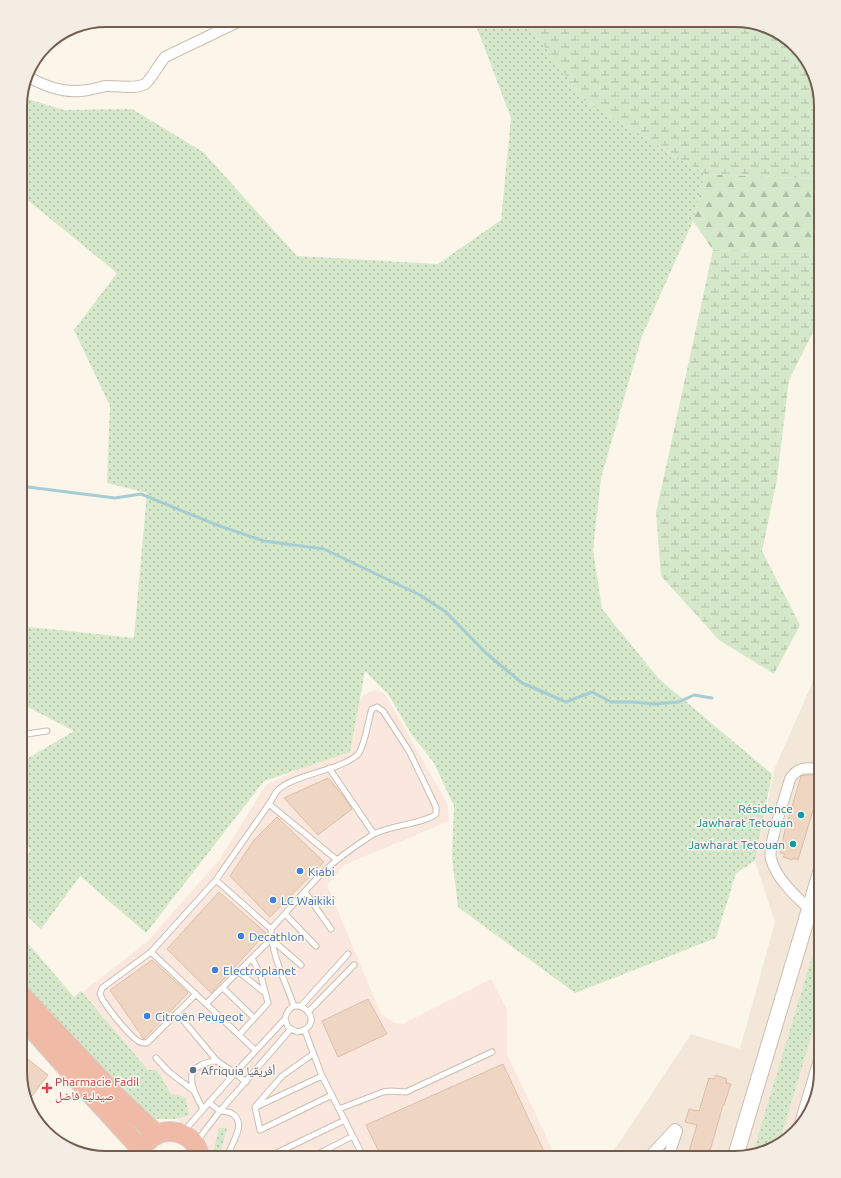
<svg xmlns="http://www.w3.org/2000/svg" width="841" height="1178" font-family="Ubuntu,'Noto Naskh Arabic',sans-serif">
<defs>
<pattern id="grass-dots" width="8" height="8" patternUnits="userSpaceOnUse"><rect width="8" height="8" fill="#d5e8c9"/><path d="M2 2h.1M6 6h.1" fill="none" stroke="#b1bfa6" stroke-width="1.8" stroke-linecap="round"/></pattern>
<pattern id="forest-firs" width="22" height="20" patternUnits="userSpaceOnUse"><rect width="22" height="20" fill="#d5e8c9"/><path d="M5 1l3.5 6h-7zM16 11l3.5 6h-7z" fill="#b1bfa6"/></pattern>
<pattern id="wetland-marsh" width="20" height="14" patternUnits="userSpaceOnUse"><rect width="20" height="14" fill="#d5e8c9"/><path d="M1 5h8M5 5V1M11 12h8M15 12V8" fill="none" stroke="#b1bfa6"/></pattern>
</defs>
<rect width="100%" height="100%" fill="#fbf5ea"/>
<!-- residential -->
<path fill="#f2e7d9" d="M821,663v410l-12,42 -31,31 -42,12h-127l82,-124 49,15 35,-127 -20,-61 20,-93z"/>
<!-- commercial -->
<path fill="#fae8df" d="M375,690l10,4 62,109 2,18 -105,44 -17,20 54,129 14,9 8,1 88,-45 16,31v44l49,104h-348l-128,-164 67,-52 72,-82 47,-75 80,-38 10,-41 8,-11z"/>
<!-- grass -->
<path fill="url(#grass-dots)" d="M474,20h51l59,80 121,74 -12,47 -51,115 -41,142 -8,72 9,59 57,70 113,95 -17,87 -19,12 -20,65 -141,55 -117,-86 -6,-50 2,-51 -20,-43 -22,-28 -24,-41 -23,-23 -15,81 -86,29 -118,152 -66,-57 -39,53 -21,-20v-40l10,-19 -10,-19v-68l54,-32 -54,-28v-77l114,12 13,-145 -40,-10 3,-77 -36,-76 43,-57 -97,-79 1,-97 43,13 68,-1 71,43 94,104 141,8 63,-44 10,-102z
M821,927v76l-43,144 -25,6z
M20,934l54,63 7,-6 67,79h9l14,24 14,3 4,18 -13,4h-25l-131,-131z
M219,1128h8l-8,30h-7z"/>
<!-- forest -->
<path fill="url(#forest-firs)" d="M705,174l116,5v73l-108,-2 -20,-29z"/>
<!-- wetland -->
<path fill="url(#wetland-marsh)" d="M525,20h216l37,12 31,31 12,43v73l-116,-5 -121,-74z
M713,250l108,2v70h-3l-29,58 -12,99 -15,72 38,74 -26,49 -55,-34 -58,-64 -5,-63z"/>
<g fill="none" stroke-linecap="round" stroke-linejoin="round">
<!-- stream -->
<path stroke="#a6ccd4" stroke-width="3" d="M20,486l95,12 26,-4 76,31 47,16 60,8 96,46 26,17 40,41 36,30 44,19 26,-10 19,10h21l22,2 25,-2 15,-7 18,3"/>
</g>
<!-- building -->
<path fill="#eed6c3" stroke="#e0bda5" d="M808,775h10l-1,3 4,2v4l-23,76 -5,-2 -1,2 -9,-3 2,-3 -5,-1 5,-23 16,-54z
M328,778l14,16 10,15 -34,26 -34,-37z
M277,817l47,45 -54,55 -40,-41 24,-36z
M219,892l47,41 -55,60 -44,-44z
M152,960l36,33 -44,46 -34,-49z
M368,999l19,35 -49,23 -16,-36z
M20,1053l28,22 -16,21 -7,-5 -5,-19z
M503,1064l44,94h-165l-16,-33z
M716,1075l11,4 -1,4 5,1 -7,21h-1l-15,53h-21l10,-33 -12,-3 4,-13 10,2 10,-33 5,1z"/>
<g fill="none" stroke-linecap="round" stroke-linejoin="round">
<!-- lane casing -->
<g stroke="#ccbdb0" stroke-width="7">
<path id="lane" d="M20,735l27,-4
M329,768l45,66
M216,880l55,49c0,25 15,54 23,77
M305,892l26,37
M285,914l31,32
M271,929c18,-19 34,-39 52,-57 15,-14 32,-26 49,-37 15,-9 54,-12 64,-21v-7l-27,-56 -26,-40 -6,-4 -5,2c-4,11 -7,37 -14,45 -5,6 -14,9 -21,12 -16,6 -49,13 -60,25 -3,4 -5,9 -8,13l68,56
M151,952l104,98
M239,972l26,21
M223,988l31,30
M196,994l-49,49c-3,0 -6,0 -9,-2 -10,-7 -34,-36 -38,-47l2,-6 49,-36 65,-72 53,-76
M206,1004l65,-65 30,26
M301,1006l47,-52
M309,1011l45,-46
M177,1013l40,48 18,12 11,9
M305,1031l17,45 42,82
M239,1035l29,-32 -7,-27 -9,-18
M313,1054l-31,22 -27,31 5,23 72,-35
M156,1058l13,14 25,19
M209,1102c3,3 6,6 10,8 3,2 8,1 12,3 18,10 -1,31 -4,45
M258,1106l64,-30
M203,1109c-6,-11 -16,-28 -9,-40 8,-4 13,-8 23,-8
M339,1109l44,-17 8,-1 15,1 86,-40
M184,1131l51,-58 50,-54c7,-33 47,6 12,13l-9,-5 -3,-8
M198,1141l5,-8 17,-22 70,-81
M266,1158l79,-38
M310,1158l43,-22"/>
</g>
<!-- street casing -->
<g stroke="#ccbdb0" stroke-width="12">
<path id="street" d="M27,76c19,11 38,18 61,14 6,-1 12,-3 18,-4 12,-1 28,4 39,-2 6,-4 14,-20 20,-27l77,-37
M810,910c-14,-14 -33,-30 -39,-51 -4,-13 15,-64 19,-80 8,-13 17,-11 31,-10
M20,1041l11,-15
M648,1158l27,-29 2,2 -9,27"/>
</g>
<!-- secondary casing -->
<g stroke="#cfbeae" stroke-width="17">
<path id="secondary" d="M803,1122l18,-60
M735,1158l86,-287"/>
</g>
<!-- highway casing -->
<g stroke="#d8d2ce" stroke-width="21">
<path id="highway" d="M20,994l99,105 37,35
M20,1015l55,62 67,73
M147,1142c17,-19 49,-11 53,16"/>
</g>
<!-- lane -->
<use href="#lane" stroke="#fff" stroke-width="5"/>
<!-- street -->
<use href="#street" stroke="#fff" stroke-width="10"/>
<!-- secondary -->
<use href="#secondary" stroke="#fff" stroke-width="15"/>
<!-- highway -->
<use href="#highway" stroke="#f0bba6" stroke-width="19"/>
</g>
<!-- markers -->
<g fill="#0f9aa8" stroke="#fef9f0" stroke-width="1.5">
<circle cx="801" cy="815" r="4"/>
<circle cx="793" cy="844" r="4"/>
</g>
<g fill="#3f7fe0" stroke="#fef9f0" stroke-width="1.5">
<circle cx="300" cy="871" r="4"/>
<circle cx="273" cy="900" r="4"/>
<circle cx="241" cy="936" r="4"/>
<circle cx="215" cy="970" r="4"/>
<circle cx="147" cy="1016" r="4"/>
</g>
<circle fill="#5c6f8a" stroke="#fef9f0" stroke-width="1.5" cx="193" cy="1070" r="4"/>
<path fill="#e0444e" stroke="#fef9f0" stroke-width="1.5" d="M45 1082h4v4h4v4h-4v4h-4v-4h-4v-4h4z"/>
<g text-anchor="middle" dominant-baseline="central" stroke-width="3" stroke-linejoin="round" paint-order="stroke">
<!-- culture labels -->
<g font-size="12" fill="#0d838f" stroke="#fef9f0" text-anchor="end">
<text x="793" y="808">Résidence<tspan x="793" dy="14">Jawharat Tetouan</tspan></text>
<text x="785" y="844">Jawharat Tetouan</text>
</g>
<!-- shop labels -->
<g font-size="12" fill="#366cbe" stroke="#fef9f0" text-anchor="start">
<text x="308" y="871">Kiabi</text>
<text x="281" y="900">LC Waikiki</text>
<text x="249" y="936">Decathlon</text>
<text x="223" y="970">Electroplanet</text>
<text x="155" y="1016">Citroën Peugeot</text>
</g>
<!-- service labels -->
<g font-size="12" fill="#4e5e75" stroke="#fef9f0" text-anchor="start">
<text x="201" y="1070">Afriquia أفريقيا</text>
</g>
<!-- health labels -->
<g font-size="12" fill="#be3a42" stroke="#fef9f0" text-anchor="start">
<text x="55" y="1081">Pharmacie Fadil<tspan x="55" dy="14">صيدلية فاضل</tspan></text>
</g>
</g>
<!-- crop -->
<path d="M0 0H841V1178H0ZM106 27H735A79 79 0 0 1 814 106V1072A79 79 0 0 1 735 1151H106A79 79 0 0 1 27 1072V106A79 79 0 0 1 106 27Z" fill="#f3ede3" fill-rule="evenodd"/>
<path fill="none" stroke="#745d4f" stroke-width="2" d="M106 27H735A79 79 0 0 1 814 106V1072A79 79 0 0 1 735 1151H106A79 79 0 0 1 27 1072V106A79 79 0 0 1 106 27Z"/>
</svg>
